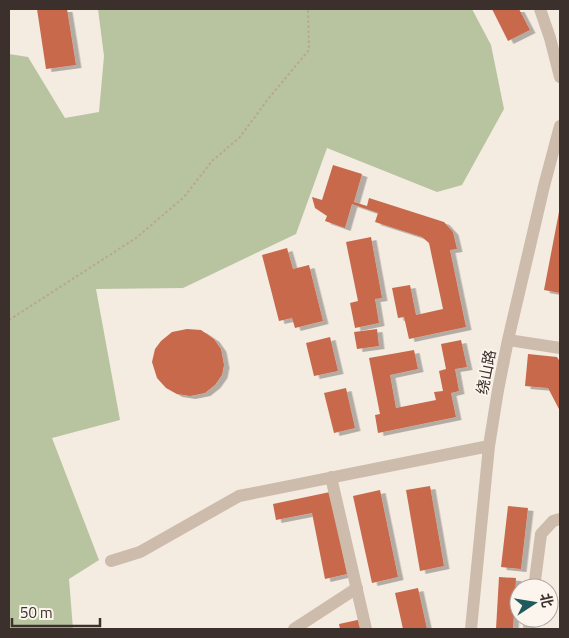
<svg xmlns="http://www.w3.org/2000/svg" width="569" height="638" font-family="'Titillium Web','Noto Sans SC',sans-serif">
<defs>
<filter id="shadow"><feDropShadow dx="5.5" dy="3" stdDeviation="0" flood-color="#0004"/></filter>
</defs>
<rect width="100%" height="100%" fill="#f4ebe1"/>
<!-- green -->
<path fill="#b8c4a0" d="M98,9h374l19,36 13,64 -42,76 -25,7 -110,-44 -31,86 -113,54 -87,1 24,131 -68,18 47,122 -30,19 4,50h-64v-575l19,3 37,61 34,-6 5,-56z"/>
<!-- building -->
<path fill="#c8694b" filter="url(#shadow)" d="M37,9h30l9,56 -30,4z
M492,9h27l11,21 -22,11z
M333,165l29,9 -8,28 13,4 2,-8 75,24 9,10 4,17 -7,1 16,77 -57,12 -5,-22 -6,1 -6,-30 18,-3 6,30 27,-6 -14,-66 -7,-6 -47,-15 3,-9 -26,-9 -7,24 -20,-7 2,-5 -12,-8 -3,-11 10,3z
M559,212h1v81l-16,-3z
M371,237l11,61 -7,1 4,24 -24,5 -5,-25 8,-2 -12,-59z
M287,248l6,21 16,-4 14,56 -28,7 -3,-10 -13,3 -17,-66z
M187,329l14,1 13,9 7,10 3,16 -2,10 -7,10 -10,8 -15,3 -13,-2 -11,-6 -9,-10 -5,-16 3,-13 6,-8 11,-9z
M377,329l2,17 -22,3 -3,-17z
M330,337l8,34 -24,5 -8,-33z
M461,340l6,27 -12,2 4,22 -8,2 5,24 -78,16 -3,-18 5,-1 -11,-56 45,-8 4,19 -28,6 6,33 40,-8 -2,-8 9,-1 -4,-20 7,-2 -5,-25z
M528,354l29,3 3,5v49l-12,-23 -23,-2z
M346,388l9,40 -21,5 -10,-40z
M430,486l14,80 -24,5 -14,-81z
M380,490l18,87 -26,6 -19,-87z
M330,492l17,82 -22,5 -13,-66 -36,7 -3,-16z
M508,506l20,2 -7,61 -20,-2z
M499,577l17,1 -3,51h-17z
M418,588l9,41h-24l-8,-36z
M362,619l2,10h-24l-1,-5z"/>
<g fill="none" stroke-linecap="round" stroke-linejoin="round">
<!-- path -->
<path stroke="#b9a596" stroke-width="2" stroke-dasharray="2.5 2.5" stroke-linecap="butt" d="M9,320l127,-82 48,-41 28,-36 28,-24 28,-38 41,-49 -1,-41"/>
<!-- minor -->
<path stroke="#cdbbac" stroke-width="12" d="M540,9l10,29 10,39
M508,340l52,8
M331,477l35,152
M111,561l29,-9 99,-56 250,-50
M534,588l7,-54 12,-13 7,-2
M294,629l63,-41
M471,629l18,-183 9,-56 10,-50 36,-154 16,-60
M529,629l1,-11"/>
</g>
<g text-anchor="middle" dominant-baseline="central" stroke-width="4" stroke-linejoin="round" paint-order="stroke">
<!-- street labels -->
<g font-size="15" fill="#3b302b" stroke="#fbf5ee">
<text transform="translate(486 372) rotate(-79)">绕山路</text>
</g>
</g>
<!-- border -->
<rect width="569" height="638" fill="none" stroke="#3b302b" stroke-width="20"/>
<!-- north arrow -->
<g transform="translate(534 603) rotate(78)"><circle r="24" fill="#fbf5ee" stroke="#aea6a0"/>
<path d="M0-4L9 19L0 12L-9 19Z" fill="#1f5a5e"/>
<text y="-8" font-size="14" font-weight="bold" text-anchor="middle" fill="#3b302b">北</text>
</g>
<!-- scale -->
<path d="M12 618v8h88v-8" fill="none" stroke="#3b302b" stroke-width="2.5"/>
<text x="20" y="618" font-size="15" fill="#3b302b" stroke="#fbf5ee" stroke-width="4" paint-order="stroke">50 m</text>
</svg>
